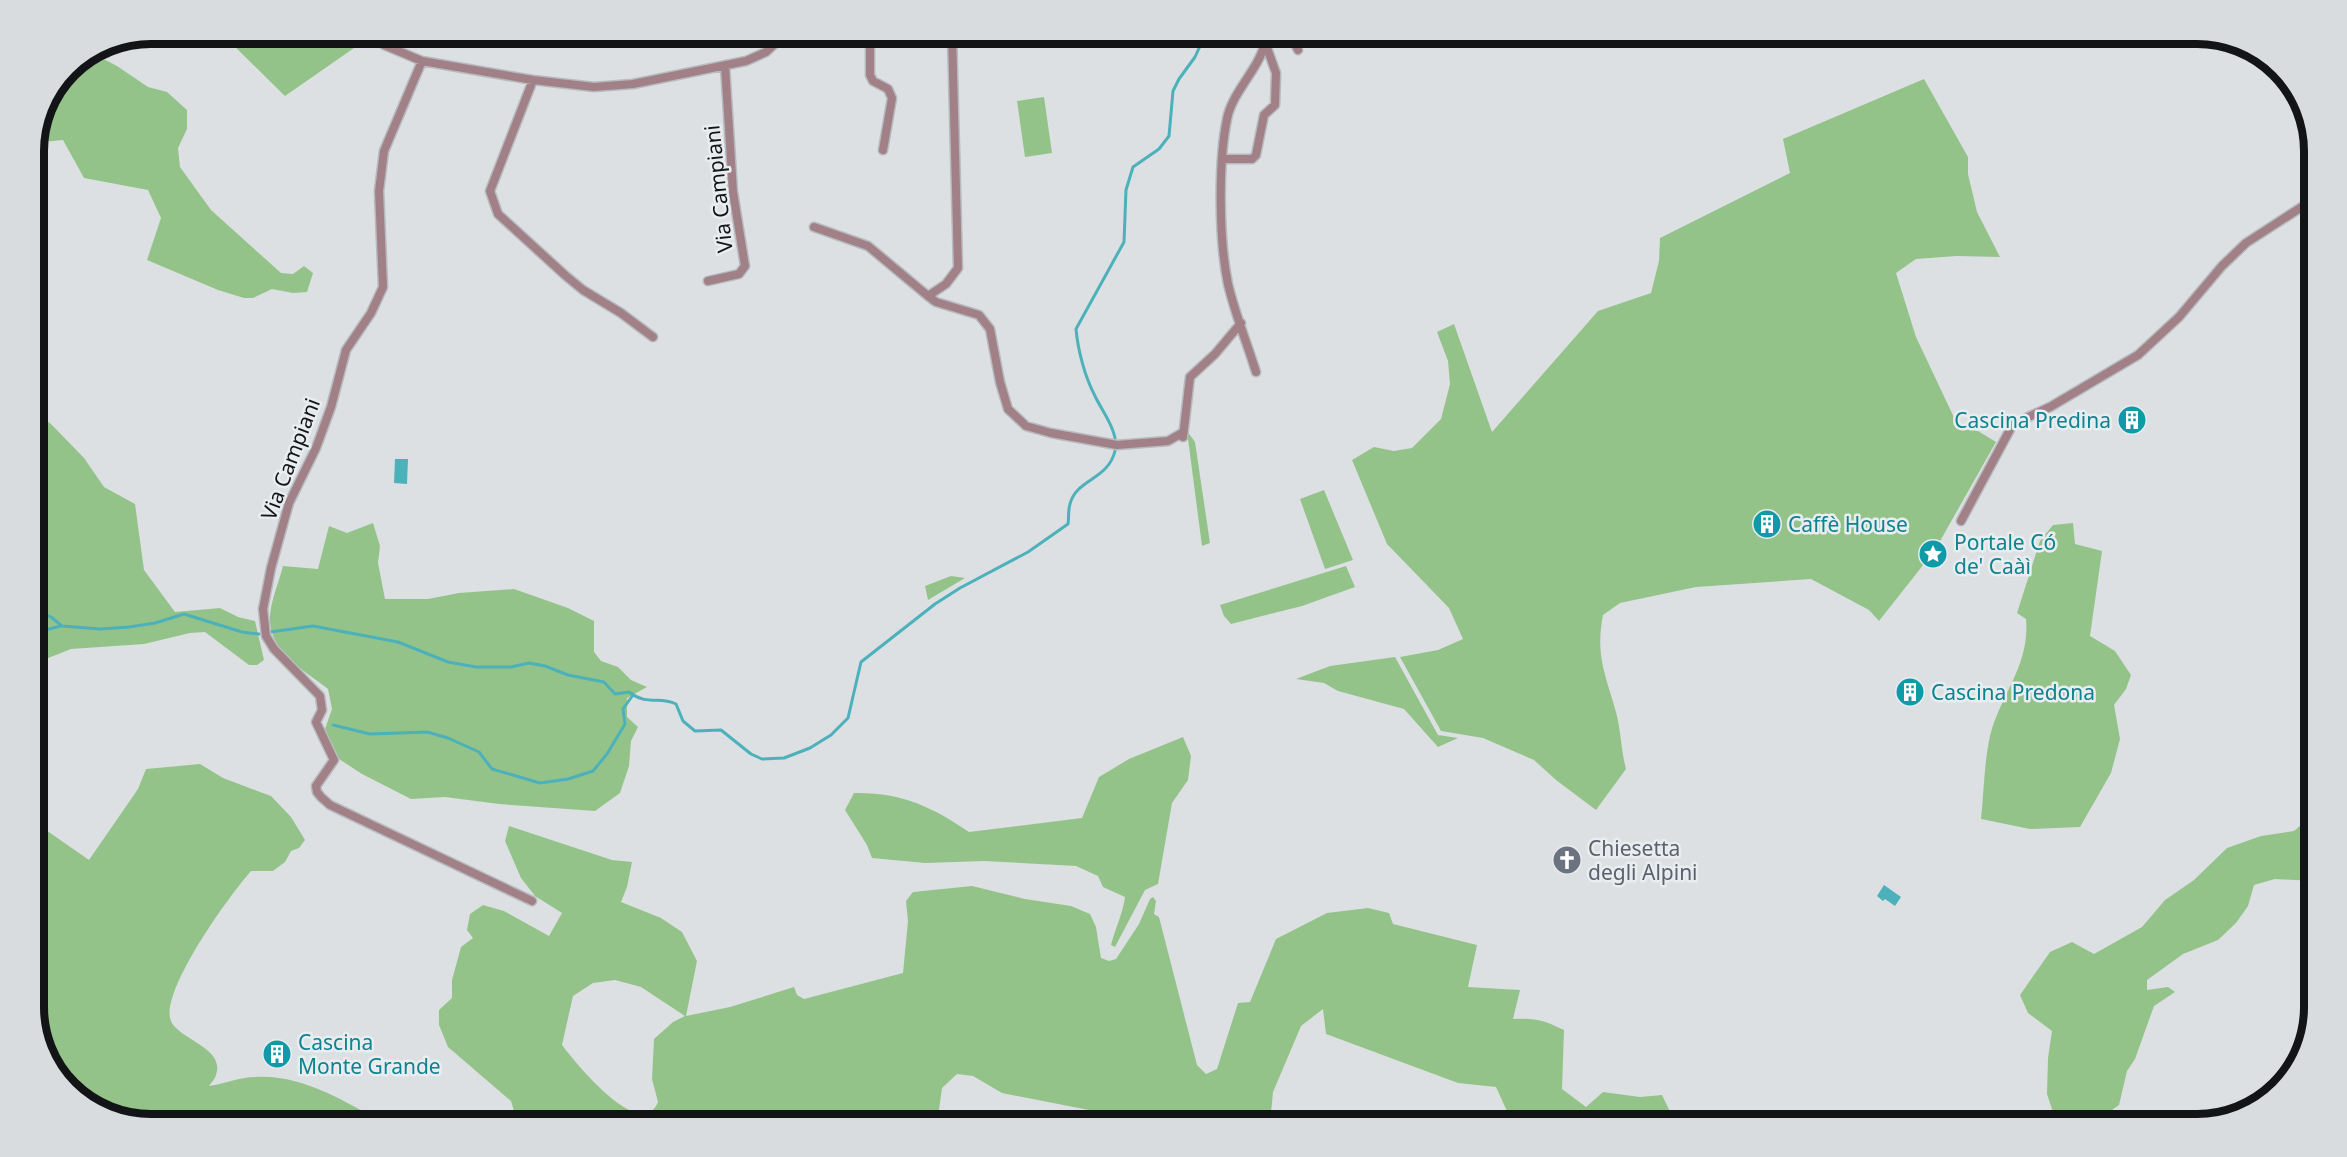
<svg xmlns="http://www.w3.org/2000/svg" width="2347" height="1157" font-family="'Noto Sans',sans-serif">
<rect width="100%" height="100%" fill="#dce0e3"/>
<!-- green -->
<path fill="#94c38a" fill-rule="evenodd" d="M242,33h118l7,6 -82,57 -61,-60z
M739,33h30l-9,11 -20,4z
M90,52l27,14 31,21 19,5 20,18v19l-9,19 2,19 31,43 70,63 12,1 11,-8 9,7 -6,19 -14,1 -21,-4 -19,9h-9l-26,-8 -71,-30 14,-42 -13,-28 -64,-12 -21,-38 -30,3 9,-38 26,-38z
M1924,79l44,78v17l9,38 23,45 -43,-1 -41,3 -20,14 20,64 43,91 19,3 18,11 -61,108 -56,71 -10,-11 -58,-31 -115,8 -76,16 -17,12c-8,41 3,60 13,97 5,19 5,38 10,57l-30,41 -40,-30 -22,-20 -51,-22 -42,-7 -41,-74 38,-7 25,-11 -14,-31 -62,-64 -35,-84 22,-13 20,4 18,-3 29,-29 9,-35 -2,-23 -11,-29 17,-8 38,108 106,-121 53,-18 8,-32 1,-23 130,-65 -7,-34z
M1044,97l8,56 -27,4 -8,-56z
M33,412l18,12 33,34 20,29 31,17 9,66 31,42 45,-4 18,9 17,4 9,39 -7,5h-8l-44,-33 -15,1 -46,11 -73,5 -38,15z
M1187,431l8,11 15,101 -8,3z
M1324,490l29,70 -28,9 -25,-70z
M373,523l7,23 -2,17 7,36h43l31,-6 55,-4 54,19 26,13v31l7,9 17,6 13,13 16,7 -20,11v19l11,10 -7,14 -2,25 -9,27 -25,18 -96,-7 -54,-7 -34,2 -49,-25 -23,-15 -15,-27 8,-23 -4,-20c-24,-19 -60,-37 -58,-73 1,-16 9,-34 13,-50l35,3 11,-43 18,7z
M2073,523l2,21 27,7 -12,85 25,15 16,24 -5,14 -12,16 6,34 -9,34 -31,54 -50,2 -49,-10c3,-27 3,-56 9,-83 11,-43 40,-70 36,-117l-9,-6 23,-72 13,-16z
M1346,566l9,21 -53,19 -71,18 -7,-8 -4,-11z
M951,576l14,2 -37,22 -3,-14z
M1395,657l43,78 20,3 -20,9 -34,-38 -66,-18 -14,-8 -28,-4 34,-13z
M1183,737l8,19 -3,24 -16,23 -14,81 -13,6 -30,57 -4,-2c4,-16 12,-32 14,-48l-22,-10 -5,-11 -22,-10 -92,-5 -59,2 -53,-5 -5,-13 -22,-35 9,-17c46,-1 77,13 115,39l113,-14 17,-41 30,-18z
M200,764l23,14 48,18 20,21 14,23 -6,8 -8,3 -6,11 -12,9h-22c-22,25 -87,115 -81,147 4,21 56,28 46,57 -1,4 -5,8 -7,11 15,-2 31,-9 46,-9 48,-3 90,25 131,47h-235l-52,-12 -46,-40 -20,-57v-194l56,39 49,-71 8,-20z
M2314,814v67l-39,-2 -21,6 -6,21 -12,17 -18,17 -35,14 -36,26v10l21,-3 7,5 -21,14 -19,53 -8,12 -8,34 -21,15 -2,4h-39l-10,-30 1,-36 4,-27 -24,-18 -8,-18 30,-43 22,-10 22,12 48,-27 23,-27 29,-20 33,-32 34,-12 33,-5z
M509,826l103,34 20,2 -5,25 -6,15 40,16 21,14 15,29 -11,55 44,-9 64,-20 3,8 7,4 99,-26 5,-52 -2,-20 7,-9 59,-6 53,13 46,7 19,8 6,13 5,31 8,3 7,-2 23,-35 11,-25 3,-2 3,4 -2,13 5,3 38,148 9,9 11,-5 21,-66 12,-1 26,-63 51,-26 41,-5 21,5 4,11 84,21 -9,42 52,3 -7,29c23,-1 30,1 51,11l-2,59 24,18 17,-15 37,5 22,-2 14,29h-81l-2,-9 -13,-5 -27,14h-37l-10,-15 -10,-22 -38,-4 -132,-49 -3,-25 -22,17 -28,66 -3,32h-143l-28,-12 -97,-19 -29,-17 -16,-2 -15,14 -5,36h-419l-7,-23 -63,-54 -9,-22v-15l13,-12v-18l9,-33 12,-9 -6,-8 3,-16 13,-9 21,6 45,25 13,-23 -27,-17 -14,-18 -16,-37zM615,980l26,7 44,29 -12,6 -19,17 -2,40 6,23c-17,42 -84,-41 -96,-57l11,-49 20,-13z"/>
<!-- water -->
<path fill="#4cb1ba" d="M395,459h13l-1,25 -13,-1z
M1884,885l17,12 -6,9 -10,-7 -2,2 -6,-5z"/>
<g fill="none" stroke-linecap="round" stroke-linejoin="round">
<!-- stream -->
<path stroke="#4cb1ba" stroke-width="3" d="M1115,438c-3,-16 -13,-27 -20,-42 -10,-19 -17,-45 -19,-67l48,-87 2,-52 7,-23 26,-18 10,-13 4,-45 6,-12 16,-22 11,-24
M33,609l18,8 11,9 38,3 29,-2 26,-4 29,-9 58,18 17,2
M270,632l43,-6 85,16 50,20 28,5h35l18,-4 16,3 23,9 36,7 11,12 14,-2c18,14 30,4 47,12l7,17 12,10 26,-1 30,24 11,5 22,-1 26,-10 21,-13 17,-17 13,-56 74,-58 25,-16 68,-36 40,-28c1,-6 0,-14 2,-20 6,-25 38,-24 45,-53
M33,633l28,-7
M333,725l37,9 57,-2 21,6 31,14 13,17 48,14 28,-4 25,-8 14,-17 18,-30 -2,-15 10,-14"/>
<!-- street casing -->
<g stroke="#b8bbbe" stroke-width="11">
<path id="street" d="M371,33l13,12 38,16 111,19 61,7 39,-3 113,-23 20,-9 14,-13 1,-6
M870,33v42l3,6 15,8 4,9 -9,52
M1290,33l8,17
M422,61l-38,90 -5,40 4,96 -12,26 -25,37 -15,57 -15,41 -27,55 -18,65 -8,41 3,27 8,13 46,47 2,14 -6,12 18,38 -18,26 1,6 4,5 9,8 202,96
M533,80l-43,111 8,23 68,62 17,14 38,23 32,24
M1223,159h29l4,-4 8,-40 11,-10 1,-32 -10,-28
M814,227l54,19 60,50 18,-12 12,-16 -6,-235
M708,281l31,-7 6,-8 -12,-74 -8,-126
M928,296l8,6 43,13 11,14 10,53 8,27 18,17 25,7 66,12 51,-4 14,-8
M1256,372c-9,-29 -21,-58 -28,-88 -9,-43 -10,-121 -1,-165 6,-31 39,-55 39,-86
M1183,437l7,-60 25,-23 26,-31
M1961,521l52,-97 37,-17 88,-52 41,-38 43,-51 24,-23 68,-44"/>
</g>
<!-- street -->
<use href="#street" stroke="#a18088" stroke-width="8"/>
</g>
<!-- icons -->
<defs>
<g id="building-disc" transform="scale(1.5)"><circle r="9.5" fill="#0f9aa8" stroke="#e9edf0"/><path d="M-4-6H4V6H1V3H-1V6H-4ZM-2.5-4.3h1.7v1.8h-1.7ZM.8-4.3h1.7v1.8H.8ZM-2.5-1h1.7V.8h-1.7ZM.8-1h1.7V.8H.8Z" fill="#fff"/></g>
<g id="sight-disc" transform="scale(1.5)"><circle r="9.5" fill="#0f9aa8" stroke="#e9edf0"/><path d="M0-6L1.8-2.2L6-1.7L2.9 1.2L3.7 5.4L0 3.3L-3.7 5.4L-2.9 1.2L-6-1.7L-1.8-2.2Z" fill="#fff"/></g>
<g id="church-disc" transform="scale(1.5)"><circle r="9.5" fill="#6b7280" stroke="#e9edf0"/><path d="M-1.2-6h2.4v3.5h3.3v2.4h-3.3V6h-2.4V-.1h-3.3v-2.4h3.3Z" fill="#fff"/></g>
</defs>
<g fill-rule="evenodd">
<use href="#building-disc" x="2132" y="420"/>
<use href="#building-disc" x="1767" y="524"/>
<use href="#sight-disc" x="1933" y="554"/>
<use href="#building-disc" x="1910" y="692"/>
<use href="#church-disc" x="1567" y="860"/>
<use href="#building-disc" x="277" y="1054"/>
</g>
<g text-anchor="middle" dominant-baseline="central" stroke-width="5" stroke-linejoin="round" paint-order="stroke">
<!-- street labels -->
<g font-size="21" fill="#131416" stroke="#e9edf0">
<text transform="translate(718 189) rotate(-96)">Via Campiani</text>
<text transform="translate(290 459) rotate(-69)">Via Campiani</text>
</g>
<!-- culture labels -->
<g font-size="21" fill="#0d838f" stroke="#e9edf0" text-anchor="start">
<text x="2111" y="420" text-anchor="end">Cascina Predina</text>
<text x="1788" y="524">Caffè House</text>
<text x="1954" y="542">Portale Có<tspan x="1954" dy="24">de' Caàì</tspan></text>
<text x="1931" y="692">Cascina Predona</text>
<text x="298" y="1042">Cascina<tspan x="298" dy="24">Monte Grande</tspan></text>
</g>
<!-- worship labels -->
<g font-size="21" fill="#5b616d" stroke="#e9edf0" text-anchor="start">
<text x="1588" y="848">Chiesetta<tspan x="1588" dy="24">degli Alpini</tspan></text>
</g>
</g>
<!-- crop -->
<path d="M0 0H2347V1157H0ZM151 44H2197A107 107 0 0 1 2304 151V1007A107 107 0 0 1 2197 1114H151A107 107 0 0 1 44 1007V151A107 107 0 0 1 151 44Z" fill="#d8dcdf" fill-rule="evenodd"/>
<path fill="none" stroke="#131416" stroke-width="8" d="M151 44H2197A107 107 0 0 1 2304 151V1007A107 107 0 0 1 2197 1114H151A107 107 0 0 1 44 1007V151A107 107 0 0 1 151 44Z"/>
</svg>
